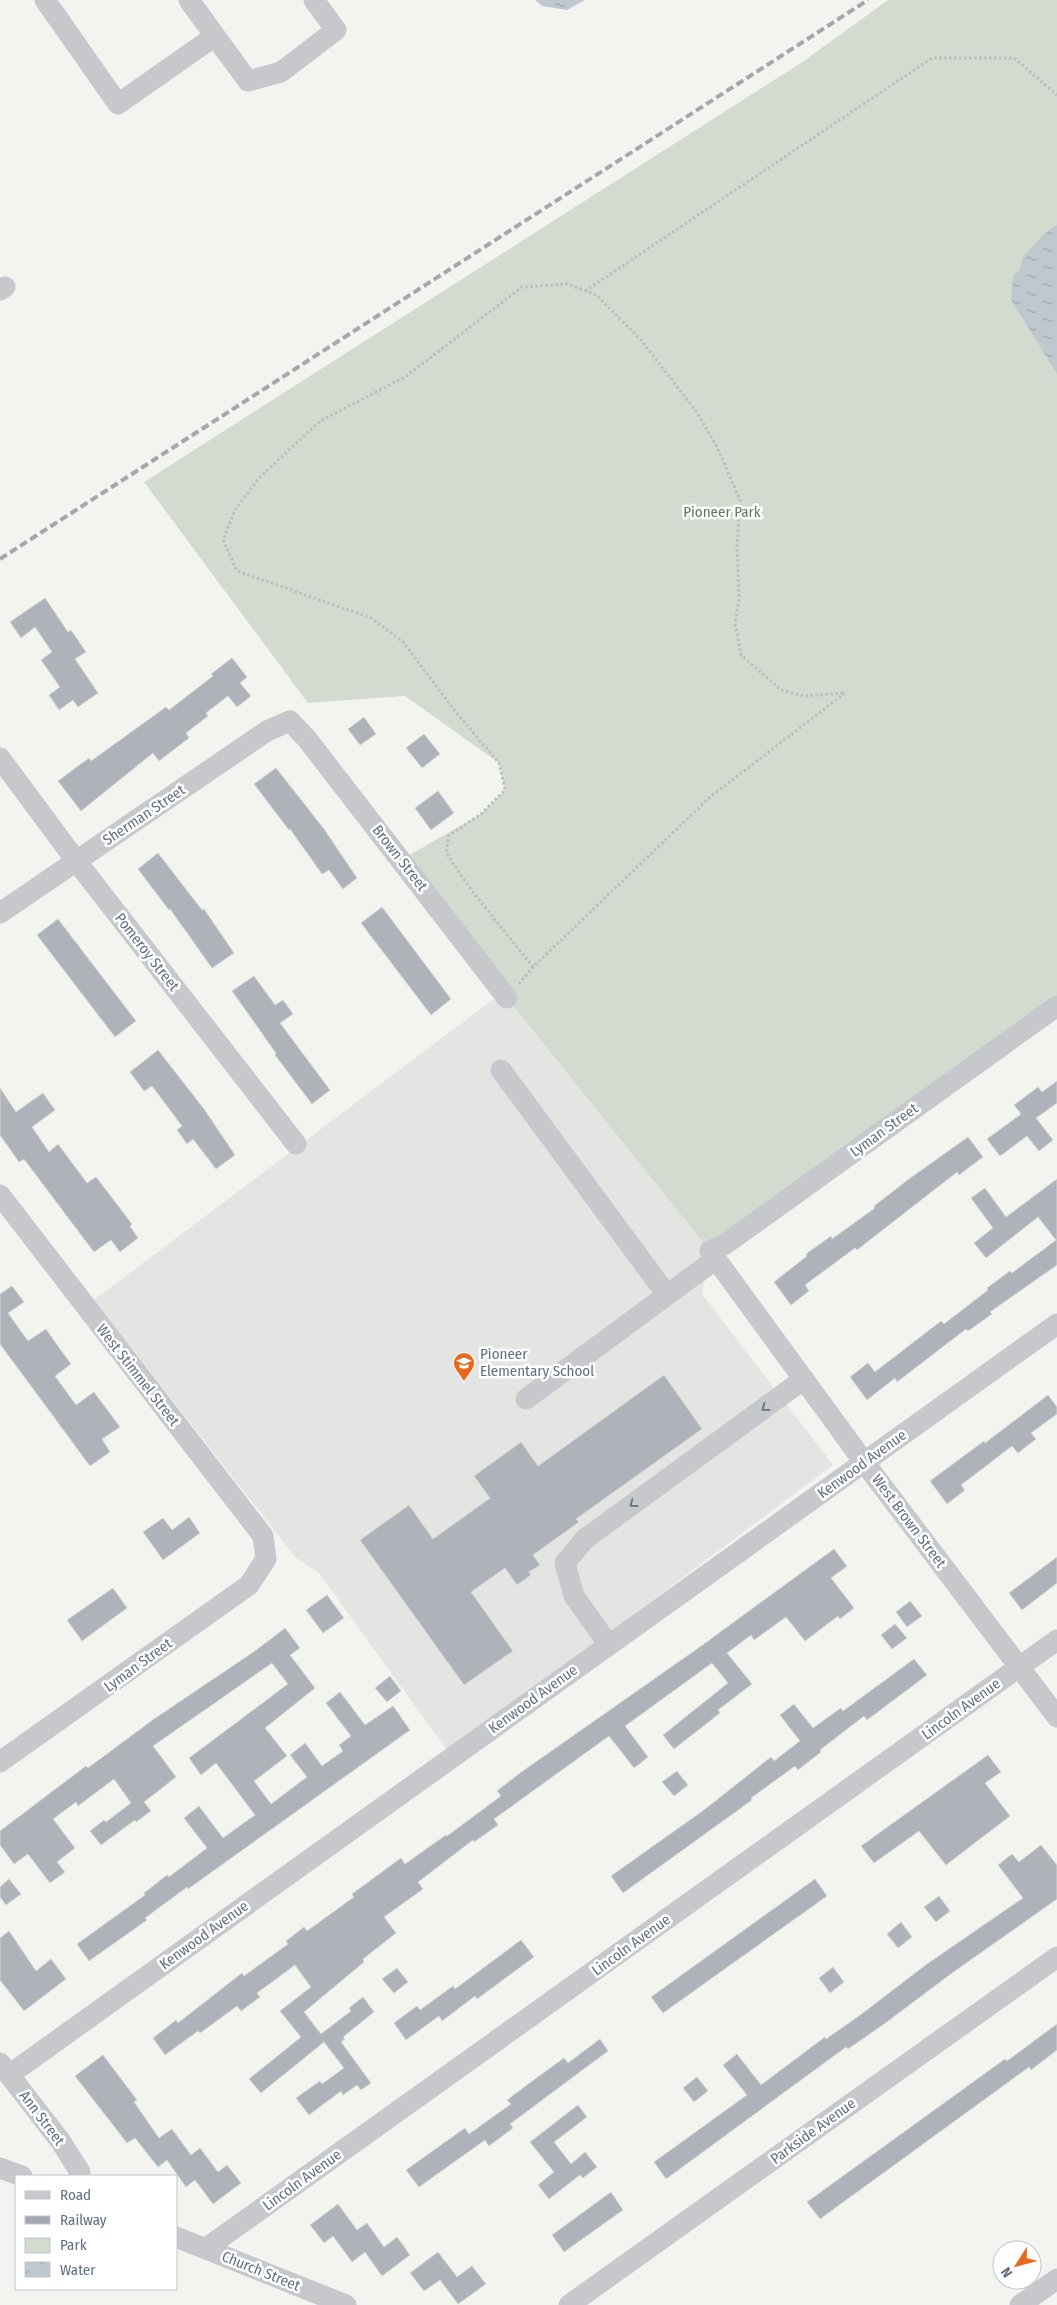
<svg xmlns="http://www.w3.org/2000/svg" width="1057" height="2305" font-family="'Fira Sans Condensed',sans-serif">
<defs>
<pattern id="water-ripples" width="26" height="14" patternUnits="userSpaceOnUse" patternTransform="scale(1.25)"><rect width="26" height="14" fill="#bfc8ce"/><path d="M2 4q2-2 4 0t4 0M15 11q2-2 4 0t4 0" fill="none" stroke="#9fa7ad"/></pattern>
</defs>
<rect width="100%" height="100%" fill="#f3f4ef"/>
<!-- built -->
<path fill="#e4e4e3" d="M503,992l207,259 -8,43 131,171 -384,288 -130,-180 -23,-15 -202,-258z"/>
<!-- green -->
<path fill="#d3dbd0" d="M888,0h169v1006l-347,245 -203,-253 -106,-138 80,-46 24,-24 -6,-27 -94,-67 -97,7 -164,-221 657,-419z"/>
<!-- water -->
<path fill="url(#water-ripples)" d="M535,0h50l-18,10 -25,-4z
M1057,225v149l-46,-74 2,-24 7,-7 3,-12 22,-24z"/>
<!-- building -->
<path fill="#aeb3ba" stroke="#d5d5d2" d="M45,598l23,34 3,-2 15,22 -11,7 23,34 -20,14 -5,-7 -14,10 -10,-15 11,-8 -19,-27 11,-8 -17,-25 -14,11 -11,-16z
M232,658l15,19 -7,6 11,13 -14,11 -9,-11 -22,17 2,3 -22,17 3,5 -30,23 -6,-8 -72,58 -23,-30 31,-23 2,3 75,-54 3,3 44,-34 -2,-2z
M364,717l12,17 -16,11 -12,-16z
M424,734l16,20 -18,14 -16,-20z
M276,768l48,61 33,49 -14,11 -14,-19 -7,4 -32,-45 -1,1 -35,-46z
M438,791l16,22 -23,17 -16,-22z
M158,853l44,57 2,-1 30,44 -22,15 -42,-59 -1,1 -31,-41z
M382,907l69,92 -20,16 -70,-92z
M58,919l78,102 -21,16 -78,-102z
M254,976l21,29 8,-5 10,14 -13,9 50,67 -18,14 -37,-49 1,-2 -44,-62z
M158,1050l46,59 31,46 -19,14 -23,-30 -6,5 -10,-14 5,-4 -30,-40 -8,5 -14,-19z
M1057,1081v22l-21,15 17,22 -14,11 -12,-15 -27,20 -13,-17 34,-25 -7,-9 24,-18 4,5z
M0,1088l16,24 27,-19 12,17 -23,17 17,25 9,-8 29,39 9,-6 36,47 -2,2 8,12 -18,14 -9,-12 -17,12 -70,-93 -5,3 -19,-27z
M968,1137l15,20 -24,18 -2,-3 -100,78 -2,-2 -50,37 4,6 -18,14 -17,-23 33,-26 -1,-2 25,-18 1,3 43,-31 -1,-2 35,-27z
M1057,1179v86l-67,47 2,2 -24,17 -2,-2 -69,53 -2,-4 -28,22 -17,-23 18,-14 7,9 66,-51 3,3 44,-34 -1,-2 23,-17 2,2 44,-33 -18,-23 -52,41 -12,-15 19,-15 -22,-30 14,-10 21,29z
M12,1286l12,16 -16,11 20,28 18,-12 14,20 11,15 -16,12 21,29 18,-13 26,35 -18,12 8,13 -20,14 -90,-122v-50z
M664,1375l38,54 -126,90 3,3 -46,33 7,10 -11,7 2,3 -14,10 -12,-17 -34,24 42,59 -49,34 -104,-145 49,-35 24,34 57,-41 -16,-22 47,-34 17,24z
M1048,1395l9,12v7l-26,19 5,6 -18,14 -6,-7 -51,39 4,5 -18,14 -17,-23 54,-40 1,2z
M189,1517l11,16 -37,27 -20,-28 20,-14 9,12z
M834,1549l13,17 -16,12 23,30 -14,11 -2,-3 -33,25 -19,-24 -32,23 -3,-5 -24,18 25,31 -34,26 2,3 -46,36 -11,-14 65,-52 -16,-20 -87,63 23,31 -14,11 -25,-32 -115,83 4,6 -24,17 -1,-2 -55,42 5,7 -39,28 12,16 -33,26 1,3 -60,50 17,22 30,-23 -2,-3 14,-11 11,15 -31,25 2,2 -4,3 30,41 -10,7 -4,-5 -14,10 -2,-4 -32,24 -13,-17 24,-17 2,3 22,-16 -20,-26 -63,51 -12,-14 52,-42 -21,-26 31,-24 -16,-22 -38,28 3,4 -19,14 -4,-5 -37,27 -2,-2 -33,24 -12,-17 23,-18 2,3 64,-50 2,3 44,-32 -2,-3 18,-14 3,4 47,-34 -2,-3 49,-36 4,6 41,-29 1,1 54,-40 -4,-5 23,-18 177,-124z
M1057,1557v26l-35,27 -13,-17z
M113,1588l14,20 -45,33 -15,-21z
M327,1595l17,23 -21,15 -17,-23z
M910,1601l12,15 -15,11 -11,-15z
M895,1624l12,14 -15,11 -11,-14z
M285,1628l15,20 -10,7 25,33 -50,40 22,28 -33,25 17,23 36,-27 -17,-22 15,-12 17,23 21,-15 -4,-6 12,-9 -25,-33 14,-11 25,33 28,-19 17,24 -222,159 -1,-2 -42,31 2,2 -58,41 -12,-17 68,-49 -1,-2 23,-18 2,2 38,-29 -23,-30 15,-12 24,32 32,-23 -39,-52 -15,12 -12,-17 99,-74 -16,-21 -119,83 23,31 -32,25 7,9 -15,11 -1,-2 -34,25 -11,-14 14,-11 2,2 25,-19 -17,-24 -36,27 -2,-4 -23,17 22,29 -18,14 8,10 -15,11 -22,-29 -14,10 -14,-19v-14l86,-65 2,2 66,-49 101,-68z
M914,1659l13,16 -60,45 -3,-4 -44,34 1,2 -23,18 -3,-4 -44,32 1,2 -129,93 -12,-17 93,-66 67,-53 3,4 26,-20 -20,-26 14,-11 19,24 28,-20 2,3z
M390,1676l11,15 -14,11 -12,-14z
M988,1755l13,17 -16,11 25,33 -64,49 -27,-34 -45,32 -13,-17z
M677,1771l11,14 -14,11 -12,-14z
M1041,1845l16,20v34l-105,74 -68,51 -36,25 -2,-2 -180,132 -12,-17 93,-67 -24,-30 14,-11 24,31 64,-48 1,2 33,-23 68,-52 96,-66 -25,-33 14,-11 7,8z
M9,1879l12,15 -15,11 -6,-8v-10z
M815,1879l12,17 -164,117 -12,-16z
M939,1896l11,15 -14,11 -12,-15z
M901,1922l11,15 -14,11 -11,-14z
M9,1931l27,40 15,-12 15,20 -42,32 -24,-31v-42z
M521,1940l13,17 -57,42 -2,-3 -33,25 -3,-5 -33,24 -12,-17 23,-17 3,4 33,-24 2,3z
M833,1967l11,15 -14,11 -11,-15z
M397,1968l11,14 -14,11 -12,-14z
M1057,2024v26l-26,20 -2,-3 -209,152 -13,-17 198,-143 2,2z
M600,2039l8,12 -98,73 3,4 -24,18 -4,-6 -66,47 -13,-17 59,-42 4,6 42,-30 -4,-4 24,-18 33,-24 4,5z
M103,2055l34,45 -3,2 25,36 13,-9 19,26 9,-7 18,24 9,-7 14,18 -28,21 -18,-24 -9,7 -19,-27 -9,7 -23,-29 -8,5 -52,-67z
M697,2077l11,14 -14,11 -11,-14z
M578,2105l9,12 -33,25 17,22 14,-12 12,15 -14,11 -3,-3 -31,24 -11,-14 16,-13 -24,-30z
M611,2192l12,18 -59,42 -12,-17z
M338,2204l19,26 10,-7 17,24 13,-10 13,18 -28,21 -17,-24 -13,10 -19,-26 -9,7 -14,-18z
M438,2252l19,25 15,-11 14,18 -28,20 -18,-24 -16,11 -14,-18z"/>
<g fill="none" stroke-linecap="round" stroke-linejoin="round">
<!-- path -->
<path stroke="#bdbec0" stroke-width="3" stroke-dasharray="2.5 2.5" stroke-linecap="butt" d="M585,291l347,-233h82l43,37
M519,984l14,-17 176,-169 136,-105 -41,3 -23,-6 -40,-35 -6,-32 4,-24 -2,-54 3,-45 -23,-53 -21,-36 -55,-71 -45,-45 -29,-11 -45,3 -117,90 -85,44 -61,57 -24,32 -12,30 14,31 134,47 32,24 52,69 44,52 6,27 -24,24 -32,21 -3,18 26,38 61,76"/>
<!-- minor -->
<path stroke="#c6c8cc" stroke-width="21" d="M45,0l73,104 97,-68 -26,-36
M215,36l33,45 33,-9 55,-42 -22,-30
M0,290l5,-3
M0,758l77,104 219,282
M0,913l267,-182 23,-10 17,18 200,259
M1057,1006l-333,239 -14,6 154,211 193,255
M501,1070l166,225
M0,1195l263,341 3,23 -17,26 -249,177
M526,1399l190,-140
M609,1645l-35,-49 -9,-33 20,-24 219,-160
M0,2063l61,79 19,30 -1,4
M9,2075l1048,-751
M0,2168l22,8
M176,2237l170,68
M205,2249l852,-609
M569,2305l488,-348
M1020,2305l37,-26"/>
<!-- rail -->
<path stroke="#a3a8ae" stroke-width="4" stroke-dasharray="8 4" stroke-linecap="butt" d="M0,559l868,-559"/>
</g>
<!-- one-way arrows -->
<defs><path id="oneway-chevron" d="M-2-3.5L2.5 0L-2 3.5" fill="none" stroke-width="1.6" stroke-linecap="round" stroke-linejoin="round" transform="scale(1.25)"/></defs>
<g stroke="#6c7889">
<use href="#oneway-chevron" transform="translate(765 1408) rotate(144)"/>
<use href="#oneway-chevron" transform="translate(633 1504) rotate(144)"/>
</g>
<!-- icons -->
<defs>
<g id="school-pin" transform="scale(1.125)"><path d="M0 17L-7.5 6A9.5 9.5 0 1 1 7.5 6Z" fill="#e8691b" stroke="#fff"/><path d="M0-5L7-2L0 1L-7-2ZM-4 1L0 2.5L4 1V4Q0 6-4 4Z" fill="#fff"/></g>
</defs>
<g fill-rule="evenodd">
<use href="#school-pin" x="464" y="1363"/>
</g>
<g text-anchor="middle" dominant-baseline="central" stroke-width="5" stroke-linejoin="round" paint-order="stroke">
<!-- park labels -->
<g font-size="15" fill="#627961" stroke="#fff">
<text x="722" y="512">Pioneer Park</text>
</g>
<!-- street labels -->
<g font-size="15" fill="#626f82" stroke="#fff">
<text transform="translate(144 815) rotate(-34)">Sherman Street</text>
<text transform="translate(400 858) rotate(52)">Brown Street</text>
<text transform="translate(147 952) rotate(52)">Pomeroy Street</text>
<text transform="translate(884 1130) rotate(-36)">Lyman Street</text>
<text transform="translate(138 1375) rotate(52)">West Stimmel Street</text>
<text transform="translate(862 1464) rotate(-36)">Kenwood Avenue</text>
<text transform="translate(909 1521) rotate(53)">West Brown Street</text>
<text transform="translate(138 1665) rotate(-36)">Lyman Street</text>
<text transform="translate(533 1699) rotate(-36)">Kenwood Avenue</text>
<text transform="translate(961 1709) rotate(-36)">Lincoln Avenue</text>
<text transform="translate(204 1935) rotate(-36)">Kenwood Avenue</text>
<text transform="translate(631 1945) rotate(-36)">Lincoln Avenue</text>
<text transform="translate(42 2118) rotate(53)">Ann Street</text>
<text transform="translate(813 2131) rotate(-36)">Parkside Avenue</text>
<text transform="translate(302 2180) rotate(-36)">Lincoln Avenue</text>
<text transform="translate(261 2271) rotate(22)">Church Street</text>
</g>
<!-- poi labels -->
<g font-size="15" fill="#626f82" stroke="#fff" text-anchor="start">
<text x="480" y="1354">Pioneer<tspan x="480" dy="17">Elementary School</tspan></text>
</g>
</g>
<!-- legend -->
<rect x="15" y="2175" width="162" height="115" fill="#ffffff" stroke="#c0c5cd"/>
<rect x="25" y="2191" width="25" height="8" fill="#c6c8cc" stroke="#c0c5cd"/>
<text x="60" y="2200" font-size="15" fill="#626f82">Road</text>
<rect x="25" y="2216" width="25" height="8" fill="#a3a8ae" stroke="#c0c5cd"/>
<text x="60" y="2225" font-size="15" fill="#626f82">Railway</text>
<rect x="25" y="2238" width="25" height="15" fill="#d3dbd0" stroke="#c0c5cd"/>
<text x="60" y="2250" font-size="15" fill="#626f82">Park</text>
<rect x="25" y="2262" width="25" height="15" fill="url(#water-ripples)" stroke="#c0c5cd"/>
<text x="60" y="2275" font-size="15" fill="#626f82">Water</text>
<!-- north arrow -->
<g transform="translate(1017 2265) rotate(234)"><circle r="24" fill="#ffffff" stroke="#c0c5cd"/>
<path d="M0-4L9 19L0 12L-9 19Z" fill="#e8691b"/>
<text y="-8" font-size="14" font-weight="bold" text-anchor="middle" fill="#626f82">N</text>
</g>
</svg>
